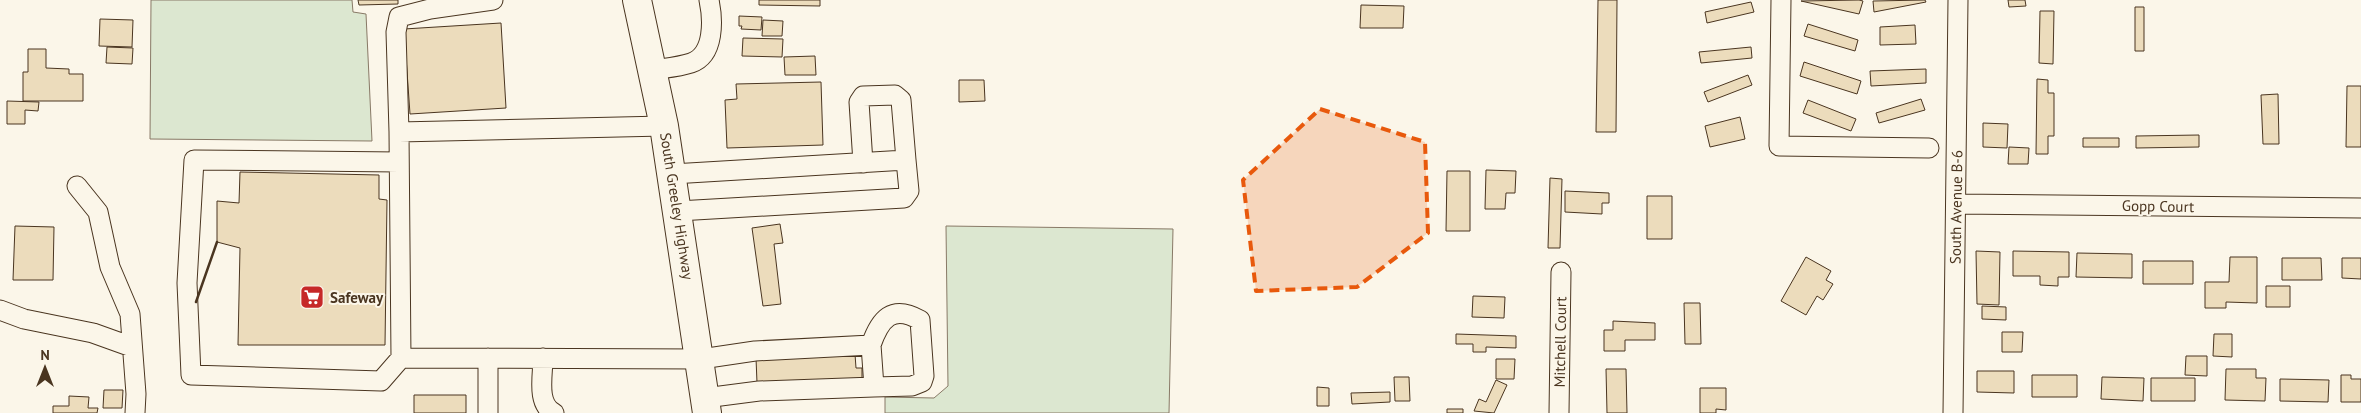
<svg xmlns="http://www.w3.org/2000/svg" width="2361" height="413" font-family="'PT Sans',sans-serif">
<rect width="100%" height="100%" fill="#fbf6e9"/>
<!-- green -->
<path fill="#dce7d0" stroke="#887966" d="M151,0h201l1,12 13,2 6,127 -222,-2z
M946,226l227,3 -4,184h-284v-16l49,1 14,-12z"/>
<!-- building -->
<path fill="#ecdcbc" stroke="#4a3520" d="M358,0h40v4l-39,1z
M759,0h61v6l-61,-1z
M1598,0h19l-1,132h-20z
M1859,0l4,1 -4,13 -58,-13z
M1925,0l1,2 -52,10 -1,-11z
M2008,0h17l1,6 -17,1z
M1751,2l3,10 -47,11 -2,-11z
M1361,5l43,1 -1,22h-43z
M2135,7h9v44h-9z
M2040,11h14l-1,53 -14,-1z
M739,16l23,1 -1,13 -20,-1 1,-3h-3z
M100,19l33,1 -1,27 -33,-1z
M763,20l20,1 -1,15h-20z
M501,23l5,85 -96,6 -6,-85z
M1808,24l50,16 -3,11 -51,-15z
M1915,25l1,19 -36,1v-18z
M743,38l40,1 -1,18 -40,-1z
M107,47l26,1 -1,16 -26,-1z
M1751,47l1,11 -51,5 -2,-11z
M28,49h18v19l23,1v5h14v27h-60v-29h5z
M815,56l1,19h-31l-1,-18z
M1804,62l57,19 -4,13 -57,-18z
M1926,69v14l-55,3 -1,-15z
M1748,75l4,10 -44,17 -4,-10z
M2037,79l11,1v13h6v43h-6v18h-12z
M959,80h25l1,21 -26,1z
M821,82l2,63 -96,3 -2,-48 12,-1 -1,-15z
M2347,86h14v61h-15z
M2278,94l1,50h-16l-2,-49z
M1921,99l4,11 -46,13 -3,-10z
M1808,100l48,19 -5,12 -48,-18z
M7,101l32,1 -1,9 -13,-1v14h-18z
M1740,117l5,22 -35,8 -5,-21z
M1983,123l25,1 -1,24 -24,-1z
M2199,135v12l-63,1v-12z
M2083,138h36v9h-36z
M2009,147l20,1 -1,16h-20z
M1486,170l30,1 -1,22h-9l-1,16h-20z
M1447,171h23v60h-24z
M240,172l139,3v24l8,1 -2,145h-147l2,-97 -23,-6v-41l22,2z
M1550,178l12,1 -2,69h-12z
M1565,191l44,2v10h-7v11l-37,-2z
M1647,196h25v43h-25z
M780,224l3,19 -9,1 7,60 -18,2 -11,-78z
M15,226l39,1 -1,53h-40z
M1976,251l24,1 -1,53 -22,-1z
M2013,251l56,1v25h-11v9l-18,-1v-9h-27z
M2077,253l55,1v24l-56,-1z
M1806,257l25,14 -5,9 7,4 -10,16 -6,-4 -11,19 -25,-14z
M2230,257h27v46l-31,-1v6h-21v-26h24z
M2282,258h39l1,22h-40z
M2342,258h19v21l-19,-1z
M2143,261h50v23h-50z
M2266,286h24v21h-24z
M1473,296l32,1 -1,21 -32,-1z
M1684,303h16l1,41h-16z
M1982,306l24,1v13l-24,-1z
M1613,321l42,2v17h-30v11h-21v-21h9z
M2002,332h21l-1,20h-20z
M1456,334l60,2v12l-30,-1v5h-13v-8h-17z
M2214,334h18v23l-19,-1z
M855,354l1,14h6v11l-105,4 -1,-25z
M2186,356h21v20l-22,-1z
M1496,359h19l-1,20h-18z
M1606,369h20l1,44h-20z
M2226,369h30v9h10l-1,23 -40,-1z
M1977,371h37v22l-37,-1z
M2032,375h45v22h-45z
M2341,375h10v4h10v23h-20z
M1394,377h15l1,24h-15z
M2102,377l42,1 -1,23 -42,-2z
M2151,378h44v23h-44z
M2280,379l49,1 -1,22 -48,-1z
M1496,380l11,5 -13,28 -20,-2 5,-12 7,3z
M1317,387l12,1v18h-12z
M1700,388h26v22l-10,-1v4h-16z
M104,390h19l-1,18h-19z
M1390,392v10l-38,2 -1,-11z
M414,395h52v18h-52z
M69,396l20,1 -1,11h10l-1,5h-44v-7h16z
M1447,409h16v4h-16z"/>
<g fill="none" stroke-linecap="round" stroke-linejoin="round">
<!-- minor casing -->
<g stroke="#4a3520" stroke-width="21">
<path id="minor" d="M1781,0l-2,146 150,2
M652,70c13,-2 27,-3 39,-7 24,-8 22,-44 18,-63
M664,126l-265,6 2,226 300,1 54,-8 116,-6 3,42 -115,4 -54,7
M399,132l-3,-100 3,-15 31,-8 63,-9
M399,162l-205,-2 -7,123 4,92 190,6 20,-23
M863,163l-4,-61 4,-6 32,-1 6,5 5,60
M672,174l234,-14 3,31 -5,7 -226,13
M77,186l21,26 12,55 20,47 6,80 -1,19
M1956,204l405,4
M0,310l24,9 69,14 39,14
M871,345c9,-26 21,-41 49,-25l4,56 -2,6 -10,4 -38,1
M488,358v55
M543,358c0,17 -7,46 11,55
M1559,413l2,-141
M1953,413l5,-413"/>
</g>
<!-- highway casing -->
<g stroke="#4a3520" stroke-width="30">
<path id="highway" d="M637,0l27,126 43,287"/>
</g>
<!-- minor -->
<use href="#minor" stroke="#fbf6e9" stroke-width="19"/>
<!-- highway -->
<use href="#highway" stroke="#fbf6e9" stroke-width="28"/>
<!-- wall -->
<path stroke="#4a3520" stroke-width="2.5" d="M196,302l21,-60"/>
</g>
<!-- marked area -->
<path fill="#e8590c" fill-opacity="0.2" stroke="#e8590c" stroke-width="4" stroke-dasharray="10 6" stroke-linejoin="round" d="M1320,109l105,33 3,91 -71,54 -101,4 -13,-111z"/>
<!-- icons -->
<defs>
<g id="supermarket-square" transform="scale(1.25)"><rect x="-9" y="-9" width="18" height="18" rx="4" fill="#c62828" stroke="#fbf6e9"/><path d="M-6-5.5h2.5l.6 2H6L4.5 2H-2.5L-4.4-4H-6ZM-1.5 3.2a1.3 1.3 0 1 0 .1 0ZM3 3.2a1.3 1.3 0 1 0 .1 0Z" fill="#fff"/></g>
</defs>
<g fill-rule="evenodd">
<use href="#supermarket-square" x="312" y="297"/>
</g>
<g text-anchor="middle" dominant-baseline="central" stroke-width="4" stroke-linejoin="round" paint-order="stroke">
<!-- street labels -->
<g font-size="15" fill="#4a3520" stroke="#fbf6e9">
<text transform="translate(677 206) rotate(81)">South Greeley Highway</text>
<text transform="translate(2158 206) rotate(1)">Gopp Court</text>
<text transform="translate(1956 207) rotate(-89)">South Avenue B-6</text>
<text transform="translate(1560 342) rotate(-89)">Mitchell Court</text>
</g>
<!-- poi labels -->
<g font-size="15" font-weight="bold" fill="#4a3520" stroke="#fbf6e9" text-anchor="start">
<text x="330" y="297">Safeway</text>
</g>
</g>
<!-- north arrow -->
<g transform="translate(45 368)" stroke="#fbf6e9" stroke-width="4" paint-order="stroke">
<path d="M0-4L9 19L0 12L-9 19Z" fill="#4a3520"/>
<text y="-8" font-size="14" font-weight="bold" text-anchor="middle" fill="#4a3520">N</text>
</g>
</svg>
